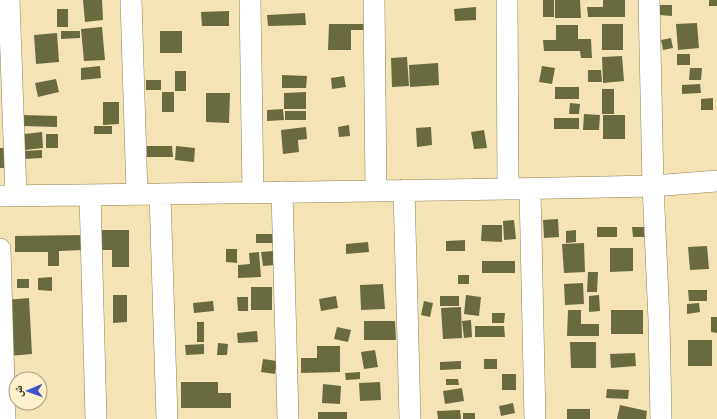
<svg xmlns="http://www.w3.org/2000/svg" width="717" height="419" font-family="'Crimson Pro','Noto Naskh Arabic',serif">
<rect width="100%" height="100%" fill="#f4e4b5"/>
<!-- building -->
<path fill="#696b3f" d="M83,0h19l1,20 -18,2z
M543,0h11v17h-11z
M555,0h25l1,18h-26z
M603,0h22v17h-37l-1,-10h16z
M709,0h8v6h-8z
M660,5h12v11l-13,-1z
M476,7v13l-21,1 -1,-12z
M57,9h11v18h-11z
M229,11v15h-27l-1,-14z
M305,13l1,12 -38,1 -1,-11z
M697,23l2,25 -21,2 -2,-26z
M329,24h36v6h-14v20h-23z
M602,24h21v26h-21z
M556,25h22v14h13l1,19h-11l-1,-7h-36l-1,-11h13z
M102,27l3,33 -21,1 -3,-32z
M61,31h19v7l-19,1z
M160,31h22v22h-22z
M57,33l2,29 -23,2 -2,-29z
M671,38l2,10 -10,2 -2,-10z
M677,54h13v11h-13z
M622,56l2,25 -21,2 -1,-26z
M407,57l2,29 -17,1 -1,-29z
M438,63l1,22 -29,2 -1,-22z
M100,66l1,12 -20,2v-12z
M542,66l13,2 -3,16 -13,-2z
M690,68h12l-1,12h-12z
M588,70h13l1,12h-14z
M175,71h11v20h-11z
M282,75l25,1 -1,12h-24z
M344,76l2,11 -14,2 -1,-11z
M56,79l3,13 -21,5 -3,-14z
M146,80h15v10h-15z
M700,84l1,9 -19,1v-9z
M555,87h24v12h-24z
M602,89h12v25h-12z
M162,92h12v20h-12z
M306,92v17h-22v-16z
M206,93h24l-1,30 -23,-1z
M713,98v12h-12v-11z
M103,102h16v22l-16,1z
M570,103l10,1 -1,10h-10z
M283,109l1,11 -17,1v-11z
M285,111h21v9h-21z
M584,114l16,1 -1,15h-16z
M22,115l35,1v11l-35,-1z
M603,115h22v24h-22z
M554,118h25v11h-25z
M349,125l1,11 -11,1 -1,-10z
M94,126h18v8h-18z
M306,127l1,12 -9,1 1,12 -16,2 -2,-24z
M431,127l1,18 -15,2 -1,-19z
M484,130l3,18 -13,1 -3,-17z
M42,132l1,16 -18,2 -1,-16z
M46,134h12v14h-12z
M147,146h25l1,11h-26z
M176,146l19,2 -1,14 -19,-2z
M0,148h4v20h-4z
M42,150v8l-18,1 -1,-8z
M558,219l1,18 -15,1 -1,-18z
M514,220l2,19 -12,1 -1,-19z
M482,225h20v17l-21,-1z
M597,227h20v10h-20z
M632,227h12l1,10h-12z
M95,230h34v37h-17v-17h-18z
M576,230v12l-10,1v-12z
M256,234h17v9h-17z
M83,235v15l-24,1v15h-11v-14h-33v-16z
M465,240v11h-19v-10z
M368,242l1,10 -23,2v-10z
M584,243l1,29 -21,1 -2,-29z
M707,246l2,23 -19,1 -2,-23z
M610,248h23v23l-23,1z
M226,249h11v14l-11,-1z
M274,251l1,14 -12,1 -2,-14z
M259,252l2,25 -23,1v-13l12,-1 -1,-11z
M482,261h33v12h-33z
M588,272h10l-1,20h-10z
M458,275h11v9h-11z
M52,277v14l-14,-1v-12z
M17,279h12v9h-12z
M583,283l1,21 -19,1 -1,-21z
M383,284l2,25 -24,1 -1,-25z
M251,287h21v23h-21z
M688,290h19v11h-18z
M113,295h14v27l-14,1z
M466,295l15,2 -2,19 -15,-2z
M599,295l1,16 -11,1v-16z
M336,296l2,12 -17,3 -2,-12z
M440,296h19v10h-19z
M237,297h11v14h-10z
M29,298l3,56 -24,2 -3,-56z
M213,301l1,10 -20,2 -1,-10z
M424,301l9,2 -3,14 -9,-2z
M699,303l1,9 -13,2v-10z
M461,307l1,31 -19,1 -2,-31z
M568,310h13v14h18v12h-32z
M611,310h32v24h-32z
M492,313h13l-1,10h-12z
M711,317h6v16l-6,-1z
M471,320l1,17 -8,1 -2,-17z
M364,321h31l1,19h-32z
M197,322h7v20h-7z
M475,326h29l1,11h-30z
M337,327l14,3 -3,12 -14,-3z
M257,331l1,11 -20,1 -1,-10z
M688,340h24v26h-24z
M570,342h26v26h-25z
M218,343l10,1 -1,11h-10z
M204,344v10l-18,1 -1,-10z
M317,346h23v26l-39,1v-15h16z
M375,350l3,17 -14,2 -3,-17z
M635,353l1,13 -25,2 -1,-14z
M263,359l14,2 -2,13 -14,-2z
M484,359h13v10h-13z
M461,361v8l-21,1v-8z
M360,372v7l-14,1 -1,-7z
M502,374h14v16h-14z
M446,379h12l1,6h-13z
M181,382h37v11h13v15h-50z
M380,382l1,18 -21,1 -1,-18z
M323,384l18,2 -1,18 -18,-1z
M462,388l2,13 -19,3 -2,-13z
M607,389l22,1 -1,9 -22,-1z
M513,403l2,10 -14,3 -2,-10z
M620,405l27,6 -1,8h-29z
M567,409h23v10h-23z
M460,410l1,9h-23l-1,-8z
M318,412h29v7h-29z
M463,413h12v6h-12z"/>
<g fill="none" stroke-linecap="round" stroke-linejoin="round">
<!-- minor casing -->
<g stroke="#8f8054" stroke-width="22">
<path id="minor" d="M9,0l7,195
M131,0l6,194
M250,0l3,193
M374,0l2,191
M507,0l1,189
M649,0l4,186 6,134 2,99
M530,189l5,230
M404,190l6,229
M282,192l6,227
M160,194l7,225
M90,195l6,224
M0,196l160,-2 348,-5 145,-3 64,-5
M0,249l5,170"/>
</g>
<!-- minor -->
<use href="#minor" stroke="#fff" stroke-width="21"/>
</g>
<!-- north arrow -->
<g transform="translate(28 391) rotate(268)"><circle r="19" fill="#fef1cc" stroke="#a89d80"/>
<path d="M0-3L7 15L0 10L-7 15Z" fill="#4156c9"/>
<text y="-6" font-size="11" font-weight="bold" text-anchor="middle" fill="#26200e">ش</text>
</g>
</svg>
